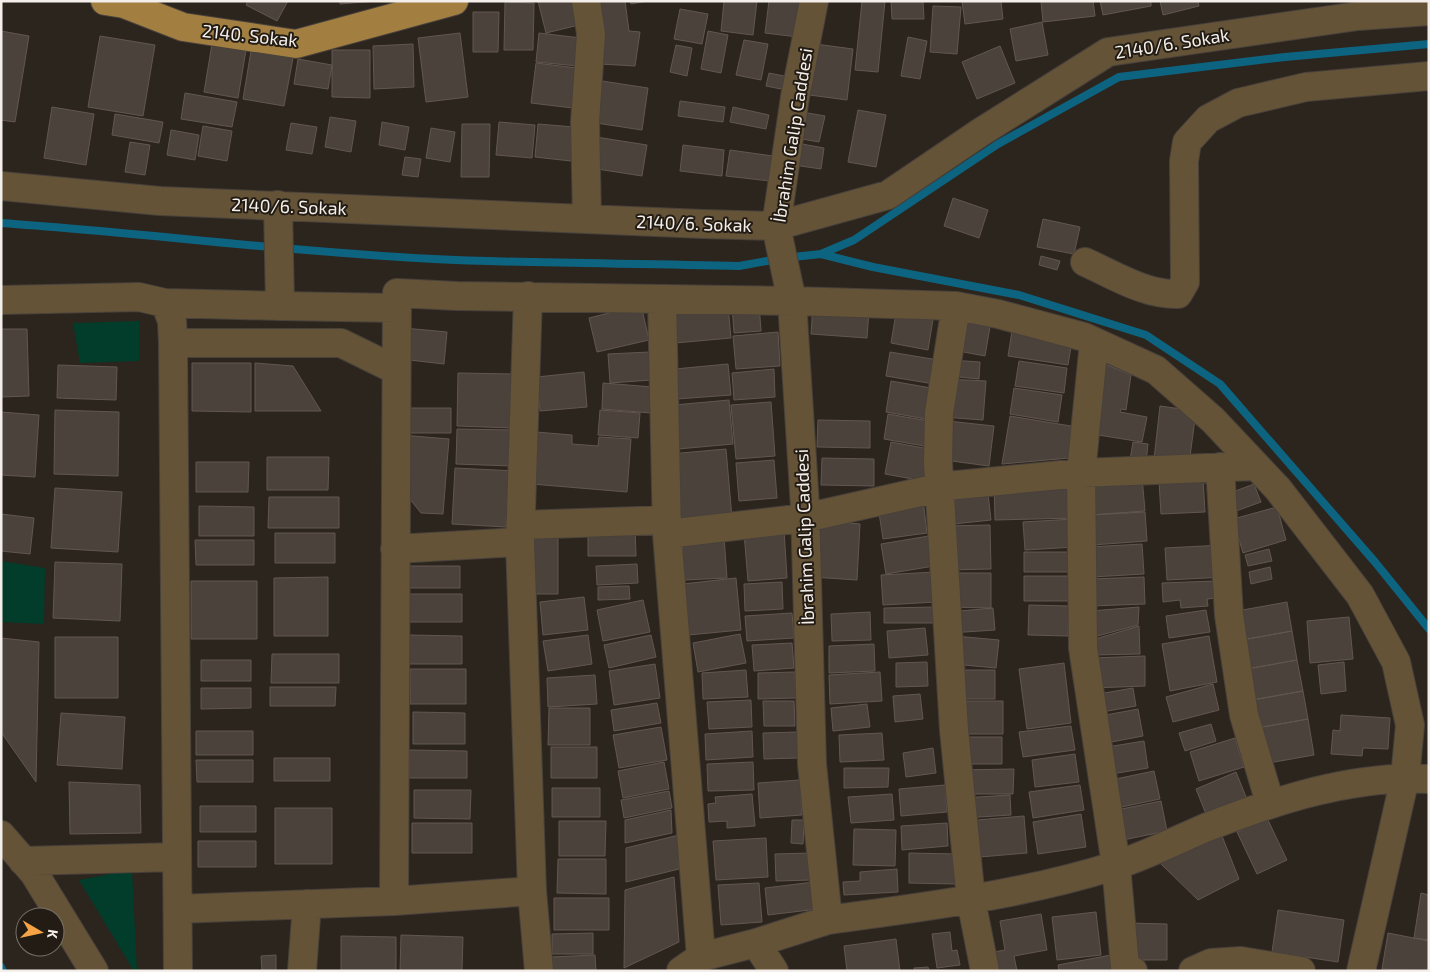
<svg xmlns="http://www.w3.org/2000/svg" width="1430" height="972" font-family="'Exo 2',sans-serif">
<rect width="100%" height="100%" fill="#2c251e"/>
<!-- green -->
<path fill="#013d2a" d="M139,321v40l-59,2 -7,-40z
M1,561l44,7 -1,56 -43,-2z
M132,870l5,101h-3l-55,-91z"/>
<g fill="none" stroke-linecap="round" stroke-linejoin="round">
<!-- stream -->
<path stroke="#0d6480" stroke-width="8" d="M1,223c145,10 288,29 433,36 101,5 204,4 305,7l45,-8 37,-4 33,-14 144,-96 121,-67 166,-20 144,-13
M821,254l52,13 146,28 127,40 74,49 155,178 54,67
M1,967l2,4"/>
</g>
<!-- building -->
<path fill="#4c423c" stroke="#625750" d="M248,1h40l-11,20 -31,-16z
M340,1h36l-36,3z
M538,1h43l6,22 -41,10z
M592,1h33l4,30 11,1 -5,34 -35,-2z
M630,1h18l-17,3z
M724,1h33l-4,34 -32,-4z
M769,1h33l-4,36 -33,-4z
M862,1h23l-7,71 -23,-2z
M891,1h32l1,18h-32z
M962,1h39l2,18 -38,5z
M1041,1h52l2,15 -52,6z
M1100,1h51v5l-48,9z
M1160,1h38l1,5 -36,9z
M505,2l29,1 -1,47h-29z
M933,6l28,1 -4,47 -27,-2z
M680,9l28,5 -6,30 -28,-5z
M473,12h26l-1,40h-25z
M1042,22l6,33 -32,6 -6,-32z
M1,31l28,5 -14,86 -14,-2z
M708,31l20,4 -7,38 -20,-4z
M460,33l8,64 -42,5 -8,-64z
M539,33l42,5 -3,28 -42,-4z
M100,36l55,9 -12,71 -55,-9z
M908,37l19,4 -7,38 -19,-3z
M744,40l24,4 -7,36 -25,-5z
M808,43l45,6 -6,51 -45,-6z
M212,44l34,6 -8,48 -34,-6z
M413,44l1,43 -40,2 -1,-43z
M676,45l16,3 -5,28 -17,-4z
M1000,46l15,37 -38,16 -15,-37z
M332,50h38v48l-38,-1z
M251,51l42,7 -9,48 -41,-7z
M298,59l34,6 -4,24 -34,-5z
M536,63l49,6 -4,40 -50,-6z
M769,73l20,4 -3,13 -20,-4z
M602,81l46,7 -6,42 -46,-7z
M185,93l52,9 -5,25 -51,-8z
M680,101l45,6 -2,15 -45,-6z
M52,107l42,7 -8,51 -42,-7z
M733,107l36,8 -3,14 -36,-7z
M858,110l28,5 -10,52 -28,-5z
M796,111l29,5 -6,26 -28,-5z
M115,114l48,8 -4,21 -47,-8z
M330,117l26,4 -5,31 -26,-5z
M382,122l27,5 -4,23 -26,-5z
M499,122l36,3 -3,33 -36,-3z
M291,123l26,4 -5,27 -26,-4z
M462,124h28l-1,53h-28z
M538,124l36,3 -3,34 -36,-4z
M203,126l29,5 -5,30 -29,-5z
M431,128l24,4 -5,30 -24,-4z
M171,130l28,5 -4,25 -28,-5z
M596,137l51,8 -5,31 -51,-8z
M130,142l20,3 -5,30 -20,-3z
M791,142l33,6 -3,21 -34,-5z
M683,145l41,5 -2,26 -42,-5z
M730,150l43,6 -3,25 -44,-5z
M405,157l16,2 -3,18 -16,-2z
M953,198l35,12 -9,28 -35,-12z
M1043,219l37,8 -6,27 -37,-7z
M1041,256l19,5 -3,9 -18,-5z
M759,304l2,27 -27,2 -2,-27z
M641,305l8,35 -52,12 -8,-34z
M813,305l56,5 -2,28 -56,-4z
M728,306l3,32 -56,5 -3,-32z
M897,307l37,6 -6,37 -37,-7z
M959,315l32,6 -6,35 -32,-6z
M1013,325l60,9 -5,31 -60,-9z
M404,328l43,4 -3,32 -43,-5z
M1,329h26l2,67 -28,1z
M778,332l2,34 -44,3 -3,-33z
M650,352l1,28 -41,3 -2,-29z
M890,352l48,8 -4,24 -48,-8z
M950,360l30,2 -1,17 -30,-3z
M1096,360l35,15 -5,35 -5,-1 -1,3 27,5 -5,25 -50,-8z
M1019,361l48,7 -3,25 -49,-7z
M192,363h59v49l-59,-1z
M255,363l38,3 28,45h-66z
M728,364l3,31 -54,4 -2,-30z
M58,365l59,2 -1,33 -59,-2z
M774,369l1,28 -41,3 -2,-27z
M584,372l3,35 -47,4 -3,-34z
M458,373l56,1 -2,54 -55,-2z
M946,379l40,2 -3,39 -40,-3z
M891,381l46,8 -5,31 -46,-8z
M603,383l50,4 -2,26 -49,-4z
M1014,388l48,7 -4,27 -48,-8z
M729,400l4,44 -55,5 -4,-44z
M771,402l4,54 -39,3 -5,-54z
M1160,406l36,5 -7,53 -35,-5z
M399,408h52v25h-52z
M55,410l64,2 -1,64 -64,-2z
M600,410l40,3 -2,25 -40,-3z
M1,412l38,3 -4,62 -34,-2z
M888,414l41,7 -5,25 -40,-7z
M1010,416l61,10 -2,32 -67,6z
M818,420l52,1v27l-53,-1z
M948,421l46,5 -5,40 -45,-6z
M457,429l55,1 -1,36 -55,-2z
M536,432l36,3v9l26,2 1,-9 32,2 -4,53 -95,-8z
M401,435l48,4 -6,75 -22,-1 -24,-30z
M891,442l38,7 -5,32 -39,-7z
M1133,442l15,2 -2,18 -16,-2z
M726,449l6,69 -57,5 -5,-69z
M267,457h62l-1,33h-61z
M822,458l52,1v27l-53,-1z
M774,460l3,38 -38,3 -3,-38z
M196,462h53l-1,30h-52z
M455,468l61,3 -1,30 -8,-1 -1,27 -54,-3z
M1142,477l3,34 -55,4 -2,-34z
M1203,478l2,34 -44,2 -2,-33z
M1074,482l1,36 -80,2 -1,-36z
M1254,484l7,18 -25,9 -6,-18z
M987,485l4,35 -47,5 -3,-36z
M55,488l67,4 -4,60 -67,-4z
M269,497h70v31h-71z
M923,500l4,33 -44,6 -5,-33z
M199,506l55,1v29h-55z
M1277,507l9,33 -43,13 -10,-34z
M1145,512l2,29 -55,4 -2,-30z
M1,514l33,4 -4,36 -29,-3z
M1074,519l1,28 -50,3 -2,-28z
M816,520l44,4 -3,56 -45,-3z
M990,525l1,44 -44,1 -1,-44z
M588,527h47l1,29h-48z
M784,530l3,48 -39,3 -4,-48z
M275,533h60v30h-60z
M558,536v58h-31l-1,-57z
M929,536l5,30 -48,8 -5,-30z
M724,537l3,41 -43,2 -2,-41z
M195,540h59v25h-58z
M1142,544l2,30 -52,3 -2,-30z
M1223,545l2,32 -58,3 -2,-32z
M1269,549l3,12 -24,5 -3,-11z
M1024,552h48v20h-48z
M55,562l67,2 -2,57 -67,-3z
M637,564l1,19 -41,2 -1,-19z
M407,566h53v22h-53z
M1270,567l2,12 -21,5 -2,-12z
M935,572l1,30 -53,3 -2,-30z
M948,573h43v35l-44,-1z
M1024,576h46v25h-46z
M328,577v59h-54v-58z
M1144,577l1,27 -53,2 -1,-27z
M736,578l5,52 -53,5 -5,-51z
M191,581h66v58h-66z
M1216,581l1,17 -10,1 1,7 -27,2 -1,-8 -17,2 -1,-19z
M782,582l1,27 -38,2 -1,-27z
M629,586l1,13 -32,1v-13z
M408,594h54v28h-54z
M584,597l4,33 -45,5 -3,-33z
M643,600l7,32 -47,9 -6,-31z
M1287,602l5,29 -50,9 -5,-29z
M1029,605l40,1 -1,30 -40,-1z
M935,607v16h-51v-15z
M1139,607l-1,18 -48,13 1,-27z
M993,608l2,22 -45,3 -1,-21z
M1206,610l4,22 -41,6 -3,-22z
M870,612l1,28 -39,1 -1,-27z
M792,613l2,25 -47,3 -2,-25z
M1349,617l4,42 -43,4 -3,-42z
M1139,626l1,28 -47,1 -1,-15z
M925,628l3,27 -39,3 -2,-27z
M1292,631l5,29 -50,9 -5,-29z
M740,634l6,29 -48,9 -5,-29z
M409,635l53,1v28h-53z
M588,635l4,29 -44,7 -5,-30z
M651,635l5,22 -47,11 -5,-23z
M955,636l44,4 -3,28 -43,-4z
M1209,636l8,46 -47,9 -8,-47z
M55,637h63v61h-63z
M1,638l38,4 -3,140 -35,-50z
M792,643l2,25 -40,3 -2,-26z
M874,644l1,27 -46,2v-27z
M272,654h67v29h-68z
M1145,656v30l-52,2v-30z
M201,660h50v21h-50z
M1297,660l6,31 -51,9 -5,-31z
M927,662l1,24 -32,1v-24z
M1344,662l2,29 -25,3 -3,-29z
M1064,663l7,60 -44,6 -8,-60z
M655,664l5,34 -46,7 -5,-34z
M410,669h56v35h-56z
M746,670l2,27 -45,2 -1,-26z
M953,670h42v29h-42z
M795,672l1,26 -38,1v-26z
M880,672l2,29 -52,3 -1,-29z
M595,675l2,29 -49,3 -1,-29z
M1213,684l6,26 -46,12 -7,-25z
M270,687h66l-1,19h-65z
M201,688h50v20l-50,1z
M1133,688l3,18 -40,7 -3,-18z
M1303,691l5,28 -51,9 -5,-28z
M920,694l3,25 -28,3 -2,-26z
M751,700l1,27 -43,2 -2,-27z
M763,701h31l1,25h-31z
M955,701h48v33h-48z
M657,703l4,20 -47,8 -3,-21z
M867,704l3,23 -37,4 -2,-23z
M549,708h41v37h-42z
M1138,709l5,27 -42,8 -6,-27z
M413,712l52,1v31h-52z
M61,713l64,4 -3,52 -65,-4z
M1341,715l49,3 -2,31 -25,-1 -1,8 -31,-2 2,-24 7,1z
M1308,719l6,36 -51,9 -6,-36z
M1211,724l5,17 -31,10 -6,-18z
M1071,726l4,24 -52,7 -4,-25z
M661,727l6,33 -48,8 -6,-33z
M196,731h57v24h-57z
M752,731l1,26 -47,3 -1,-26z
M797,732l1,26 -34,1 -1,-26z
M882,733l2,27 -44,2 -1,-27z
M959,737h43v27h-43z
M1235,738l9,29 -45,14 -9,-29z
M1144,741l4,27 -43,7 -4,-27z
M551,747h46v31h-46z
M933,748l3,25 -30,4 -3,-24z
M409,750l58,1v27h-58z
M1075,754l4,28 -44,5 -3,-27z
M274,758h56v23h-56z
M196,760h57v22h-56z
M664,762l5,27 -46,9 -5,-27z
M753,762l1,28 -46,1 -1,-27z
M844,768h45l-1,19 -44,1z
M1014,769l-1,25h-53v-24z
M1154,771l6,28 -48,10 -6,-28z
M1236,772l12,30 -40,17 -12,-30z
M800,780l2,35 -42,3 -2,-35z
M69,782l71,3 1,48 -71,1z
M945,785l2,27 -46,4 -2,-27z
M1080,785l4,25 -51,8 -4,-26z
M552,788h48v29h-48z
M414,790h57l-1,29 -56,-1z
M669,791l3,17 -48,10 -3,-18z
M752,794l3,32 -28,2v-7l-18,1 -1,-18 8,-1 -1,-6z
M892,794l2,26 -43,3 -3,-26z
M1010,795l1,20 -47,3 -1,-20z
M1161,801l6,30 -49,10 -6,-30z
M200,806h56v26h-56z
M275,808h57v56h-57z
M671,810l1,23 -47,10v-23z
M1081,814l5,33 -48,7 -5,-32z
M1024,816l3,37 -59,5 -3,-37z
M1267,818l20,42 -30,14 -20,-42z
M792,820h12l-1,24 -12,-1z
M559,821h47l-1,35h-46z
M412,823h60v30h-60z
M947,823l1,23 -46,4 -1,-24z
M854,829l42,1 -1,36 -42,-1z
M679,835v34l-53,13v-34z
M1222,836l17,43 -41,21 -39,-38z
M766,838l2,39 -52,3 -3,-39z
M198,841h58v26h-58z
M811,853l1,27 -36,1 -1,-27z
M909,853l47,1 -1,30 -46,-1z
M558,859h48v35l-49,-1z
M897,869l1,23 -54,3 -1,-13 17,-1v-9z
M674,877l5,65 -55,26 1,-78z
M814,882l4,27 -50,6 -3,-27z
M759,883l3,39 -41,3 -3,-40z
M1421,893l8,2v45l-15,-2z
M554,898h55v32h-55z
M1278,910l66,10 -6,42 -66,-10z
M1096,912l5,43 -44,5 -5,-43z
M1041,914l6,36 -33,6 3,15h-31l-3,-17 22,-4 -5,-29z
M1129,923l38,1v36h-39z
M950,932l2,19 5,-1 3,15 -23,3 -5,-34z
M593,933v21h-41v-20z
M1388,933l41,8v30l-47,-2z
M401,935l62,2 -1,34h-62z
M341,936l55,1v34h-55z
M896,939l4,32h-53l-3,-25z
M276,955v16h-14l-1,-15z
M595,955l1,16h-45v-14z
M1111,955l3,16h-55l-1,-6z
M928,967l1,4h-14l-1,-3z"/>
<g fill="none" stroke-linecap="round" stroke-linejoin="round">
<!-- minor casing -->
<g stroke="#48413b" stroke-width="30">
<path id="minor" d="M586,1l5,33 -6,88 2,97
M1,186l159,15 543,23 73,2 112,-31 93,-63 127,-80 250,-36 71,-5
M278,205l2,101 117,2
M1085,262c29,13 60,33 93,32l7,-12 -1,-121 3,-19 21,-23 30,-16 68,-16 123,-11
M528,296l-8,246 12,349
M662,299l5,235
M1,300l138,-3 26,6 7,18 1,22
M165,303l115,3
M956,306l-17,107 -1,50 16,267 17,170 14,71
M1094,342l-13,131 2,175 33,217 9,102 8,4
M1220,467l9,148 15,100 26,88
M521,525l146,-5
M395,549l125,-7
M1,835l33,38 60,98
M23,861l154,-4
M178,909l216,-8
M828,920c97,-13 193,-25 286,-54 31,-10 61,-25 91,-38 68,-27 150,-54 224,-49
M756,943l18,28
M701,957l-34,-423 138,-16 142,-32 134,-13 175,-7
M178,971l-5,-628h168l55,27
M302,971l5,-67
M539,971l-7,-80 -138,10 3,-608 60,3 335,5 164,5 42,8 86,23 72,33 57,50 65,69 82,106 36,67 14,63 -5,53 -44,193
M681,971l20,-14 55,-14 72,-23 -16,-156 -7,-257 -13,-206 -16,-75 19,-129 19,-96
M1193,971l18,-8 30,-2 60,10"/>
</g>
<!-- major casing -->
<g stroke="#48413b" stroke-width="30">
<path id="major" d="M105,1l19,3 59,23 113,17 158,-43"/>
</g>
<!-- minor -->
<use href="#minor" stroke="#645337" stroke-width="28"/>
<!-- major -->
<use href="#major" stroke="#a27f40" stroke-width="28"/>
</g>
<g text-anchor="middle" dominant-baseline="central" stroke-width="4" stroke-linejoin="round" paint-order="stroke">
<!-- street labels -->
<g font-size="18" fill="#f4efea" stroke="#231c14">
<text transform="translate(250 35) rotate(6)">2140. Sokak</text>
<text transform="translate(1172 43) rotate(-9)">2140/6. Sokak</text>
<text transform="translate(792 135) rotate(-81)">İbrahim Galip Caddesi</text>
<text transform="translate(289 206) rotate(2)">2140/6. Sokak</text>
<text transform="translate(694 223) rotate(2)">2140/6. Sokak</text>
<text transform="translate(804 537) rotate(-92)">İbrahim Galip Caddesi</text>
</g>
</g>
<!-- border -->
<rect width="1430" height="972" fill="none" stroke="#f4efea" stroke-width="5"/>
<!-- north arrow -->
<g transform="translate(40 932) rotate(99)"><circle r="24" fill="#231c14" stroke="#77706a"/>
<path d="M0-4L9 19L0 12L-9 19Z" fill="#f5a345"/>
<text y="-8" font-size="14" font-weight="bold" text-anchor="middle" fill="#f4efea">K</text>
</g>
</svg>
